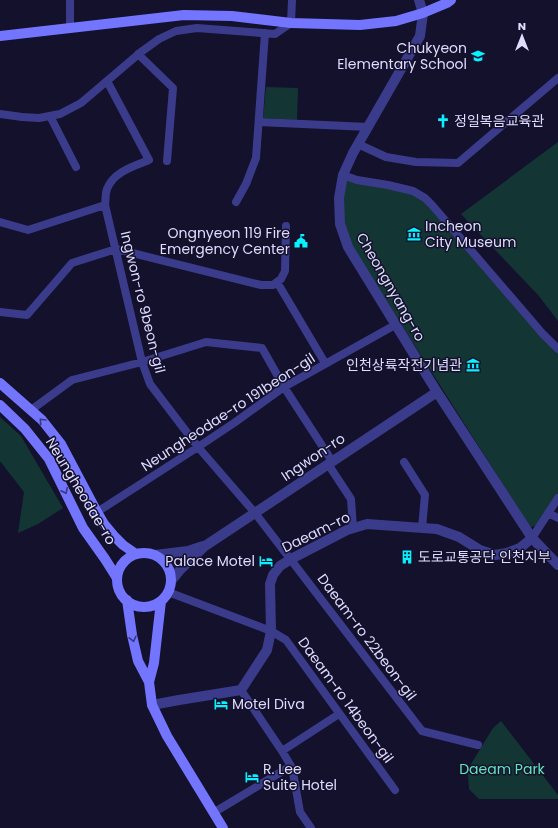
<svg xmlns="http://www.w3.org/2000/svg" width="558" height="828" font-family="Poppins,'Noto Sans KR',sans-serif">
<rect width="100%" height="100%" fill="#14112c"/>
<!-- green -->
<path fill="#133634" d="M266,87l32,1 -1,32 -34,-2z
M558,142v179l-19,-25 -78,-82z
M346,179l66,14 10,6 136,152v142l-22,33 -6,1 -179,-282 -7,-22 -2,-23z
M0,417l21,19 42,72 -25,16 -20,9 6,-41 -24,-31z
M501,721l57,74v4h-79l-10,-10 -1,-14 3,-11 22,-36z"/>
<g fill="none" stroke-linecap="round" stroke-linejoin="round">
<!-- minor -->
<path stroke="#3b3b8c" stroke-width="8" d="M70,0v29
M138,54l35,34 -6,73
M107,81l42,79c-15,6 -36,12 -42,29 -2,5 -1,10 -2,16l37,157 8,22 48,63 57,66 167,218 56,14
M0,114l22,3 17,1 21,-4 21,-11 60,-51 18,-13 17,-8 21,-3 78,6 16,-11 1,-23
M50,116l26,51
M259,122l109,5
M358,144l28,13 30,5 42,1 100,-85
M343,175l14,5 31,5 25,6 12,7 7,7 110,128 16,16
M236,202l10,-18 10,-26 9,-125
M0,222l28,8 77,-25
M277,282l48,81
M0,312l27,3 45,-52 44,-14 145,36h12l8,-6 4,-8 1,-45
M31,410l41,-30 70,-18 64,-20 56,6 22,39 48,74
M404,462l21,33 -3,33
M328,464l23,35 2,29
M97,512l101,-65 36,-24 50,-36 111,-62
M548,513l10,5
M532,538l26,-40
M168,592l103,39 15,9 109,150
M241,690l41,61 9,15 3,12 6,34 11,16
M282,751l57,-37
M213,813l78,-47"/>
<!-- tertiary -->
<path stroke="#3b3b8c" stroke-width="10" d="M419,0l4,13 -3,23 -67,117 -10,22 -4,23 1,26 8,23 89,145 95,146 26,27
M155,555l33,-4 15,-5
M171,581l9,-11 25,-24 232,-154
M152,705l27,-5 62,-10 26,-40 4,-19 -1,-47 3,-9 7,-9 11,-7 56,-29 20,-6 70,5 22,8 21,13 15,5 12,-2 13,-5 12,-10"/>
<!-- secondary -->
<path stroke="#7375ff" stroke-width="10" d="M0,36l184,-21 48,1 59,7 69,2 36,-4 27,-8 24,-10 4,-3
M0,383l42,37 19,24 36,68 7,12 10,12 9,9 13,9
M0,405l25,24 24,30 34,69 22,31 12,19
M117 580a27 27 0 1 1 54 0a27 27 0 1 1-54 0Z
M127,600l5,35 6,26 11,21 3,23 15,31 56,92
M149,682l5,-19 7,-62"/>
</g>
<!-- one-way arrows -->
<defs><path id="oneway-chevron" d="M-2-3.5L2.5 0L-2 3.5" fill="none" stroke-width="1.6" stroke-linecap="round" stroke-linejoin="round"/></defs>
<g stroke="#3a3980">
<use href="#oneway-chevron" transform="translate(42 421) rotate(-133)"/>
<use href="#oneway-chevron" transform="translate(65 491) rotate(64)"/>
<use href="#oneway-chevron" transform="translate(133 639) rotate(77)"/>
</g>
<!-- icons -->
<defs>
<g id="school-bare" transform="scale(1.08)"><path d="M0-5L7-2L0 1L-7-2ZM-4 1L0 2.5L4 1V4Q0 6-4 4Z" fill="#08f1ff" stroke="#14112c" stroke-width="2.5" paint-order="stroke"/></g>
<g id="church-bare" transform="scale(1.08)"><path d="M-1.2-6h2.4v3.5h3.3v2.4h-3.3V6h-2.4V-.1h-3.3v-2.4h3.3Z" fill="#08f1ff" stroke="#14112c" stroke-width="2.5" paint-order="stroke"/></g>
<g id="museum-bare" transform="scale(1.08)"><path d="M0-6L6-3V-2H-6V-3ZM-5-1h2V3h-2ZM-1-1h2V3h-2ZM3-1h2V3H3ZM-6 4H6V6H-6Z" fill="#08f1ff" stroke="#14112c" stroke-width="2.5" paint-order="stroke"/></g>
<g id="civic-bare" transform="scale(1.08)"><path d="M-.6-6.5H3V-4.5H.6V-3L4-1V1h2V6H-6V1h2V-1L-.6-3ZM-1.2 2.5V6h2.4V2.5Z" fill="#08f1ff" stroke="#14112c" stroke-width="2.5" paint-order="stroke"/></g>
<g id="building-bare" transform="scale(1.08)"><path d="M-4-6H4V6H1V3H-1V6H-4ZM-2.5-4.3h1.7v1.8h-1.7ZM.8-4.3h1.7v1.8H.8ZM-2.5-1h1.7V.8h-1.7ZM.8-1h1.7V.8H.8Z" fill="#08f1ff" stroke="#14112c" stroke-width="2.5" paint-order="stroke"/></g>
<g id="hotel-bare" transform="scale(1.08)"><path d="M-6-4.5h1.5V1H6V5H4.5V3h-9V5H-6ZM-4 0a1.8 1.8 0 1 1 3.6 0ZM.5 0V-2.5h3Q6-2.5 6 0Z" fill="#08f1ff" stroke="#14112c" stroke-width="2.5" paint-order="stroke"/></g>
</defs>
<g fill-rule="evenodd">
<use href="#school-bare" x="478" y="56"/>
<use href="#church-bare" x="443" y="121"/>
<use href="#museum-bare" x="414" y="234"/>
<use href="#civic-bare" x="301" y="241"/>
<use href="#museum-bare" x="473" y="365"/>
<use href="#building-bare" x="407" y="557"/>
<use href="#hotel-bare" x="266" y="561"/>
<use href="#hotel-bare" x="221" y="704"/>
<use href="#hotel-bare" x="252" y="777"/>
</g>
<g text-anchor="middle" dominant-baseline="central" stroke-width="3" stroke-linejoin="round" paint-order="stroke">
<!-- poi labels -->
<g font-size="14" fill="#dedcff" stroke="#14112c" text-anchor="start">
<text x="467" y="48" text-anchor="end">Chukyeon<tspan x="467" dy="16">Elementary School</tspan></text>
<text x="454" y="121">정일복음교육관</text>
<text x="425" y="226">Incheon<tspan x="425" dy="16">City Museum</tspan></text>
<text x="290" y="233" text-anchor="end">Ongnyeon 119 Fire<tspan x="290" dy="16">Emergency Center</tspan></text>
<text x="462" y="365" text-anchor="end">인천상륙작전기념관</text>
<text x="418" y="557">도로교통공단 인천지부</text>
<text x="255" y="561" text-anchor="end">Palace Motel</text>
<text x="232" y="704">Motel Diva</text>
<text x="263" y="769">R. Lee<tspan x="263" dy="16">Suite Hotel</tspan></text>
</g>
<!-- street labels -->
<g font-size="14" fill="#dedcff" stroke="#14112c">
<text transform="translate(391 287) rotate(60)">Cheongnyang-ro</text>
<text transform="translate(143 302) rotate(76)">Ingwon-ro 9beon-gil</text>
<text transform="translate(228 412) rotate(-33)">Neungheodae-ro 191beon-gil</text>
<text transform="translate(313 457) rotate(-34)">Ingwon-ro</text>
<text transform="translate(81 491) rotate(59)">Neungheodae-ro</text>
<text transform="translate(316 532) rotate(-26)">Daeam-ro</text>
<text transform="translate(367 637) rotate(53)">Daeam-ro 22beon-gil</text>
<text transform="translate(346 700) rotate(54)">Daeam-ro 14beon-gil</text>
</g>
<!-- park labels -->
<g font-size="14" fill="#63e4be" stroke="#14112c">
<text x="502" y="769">Daeam Park</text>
</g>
</g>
<!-- north arrow -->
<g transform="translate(522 36)" stroke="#14112c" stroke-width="3" paint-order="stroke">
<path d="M0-3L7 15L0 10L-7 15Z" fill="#dedcff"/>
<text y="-6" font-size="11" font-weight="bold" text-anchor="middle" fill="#dedcff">N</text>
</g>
</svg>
